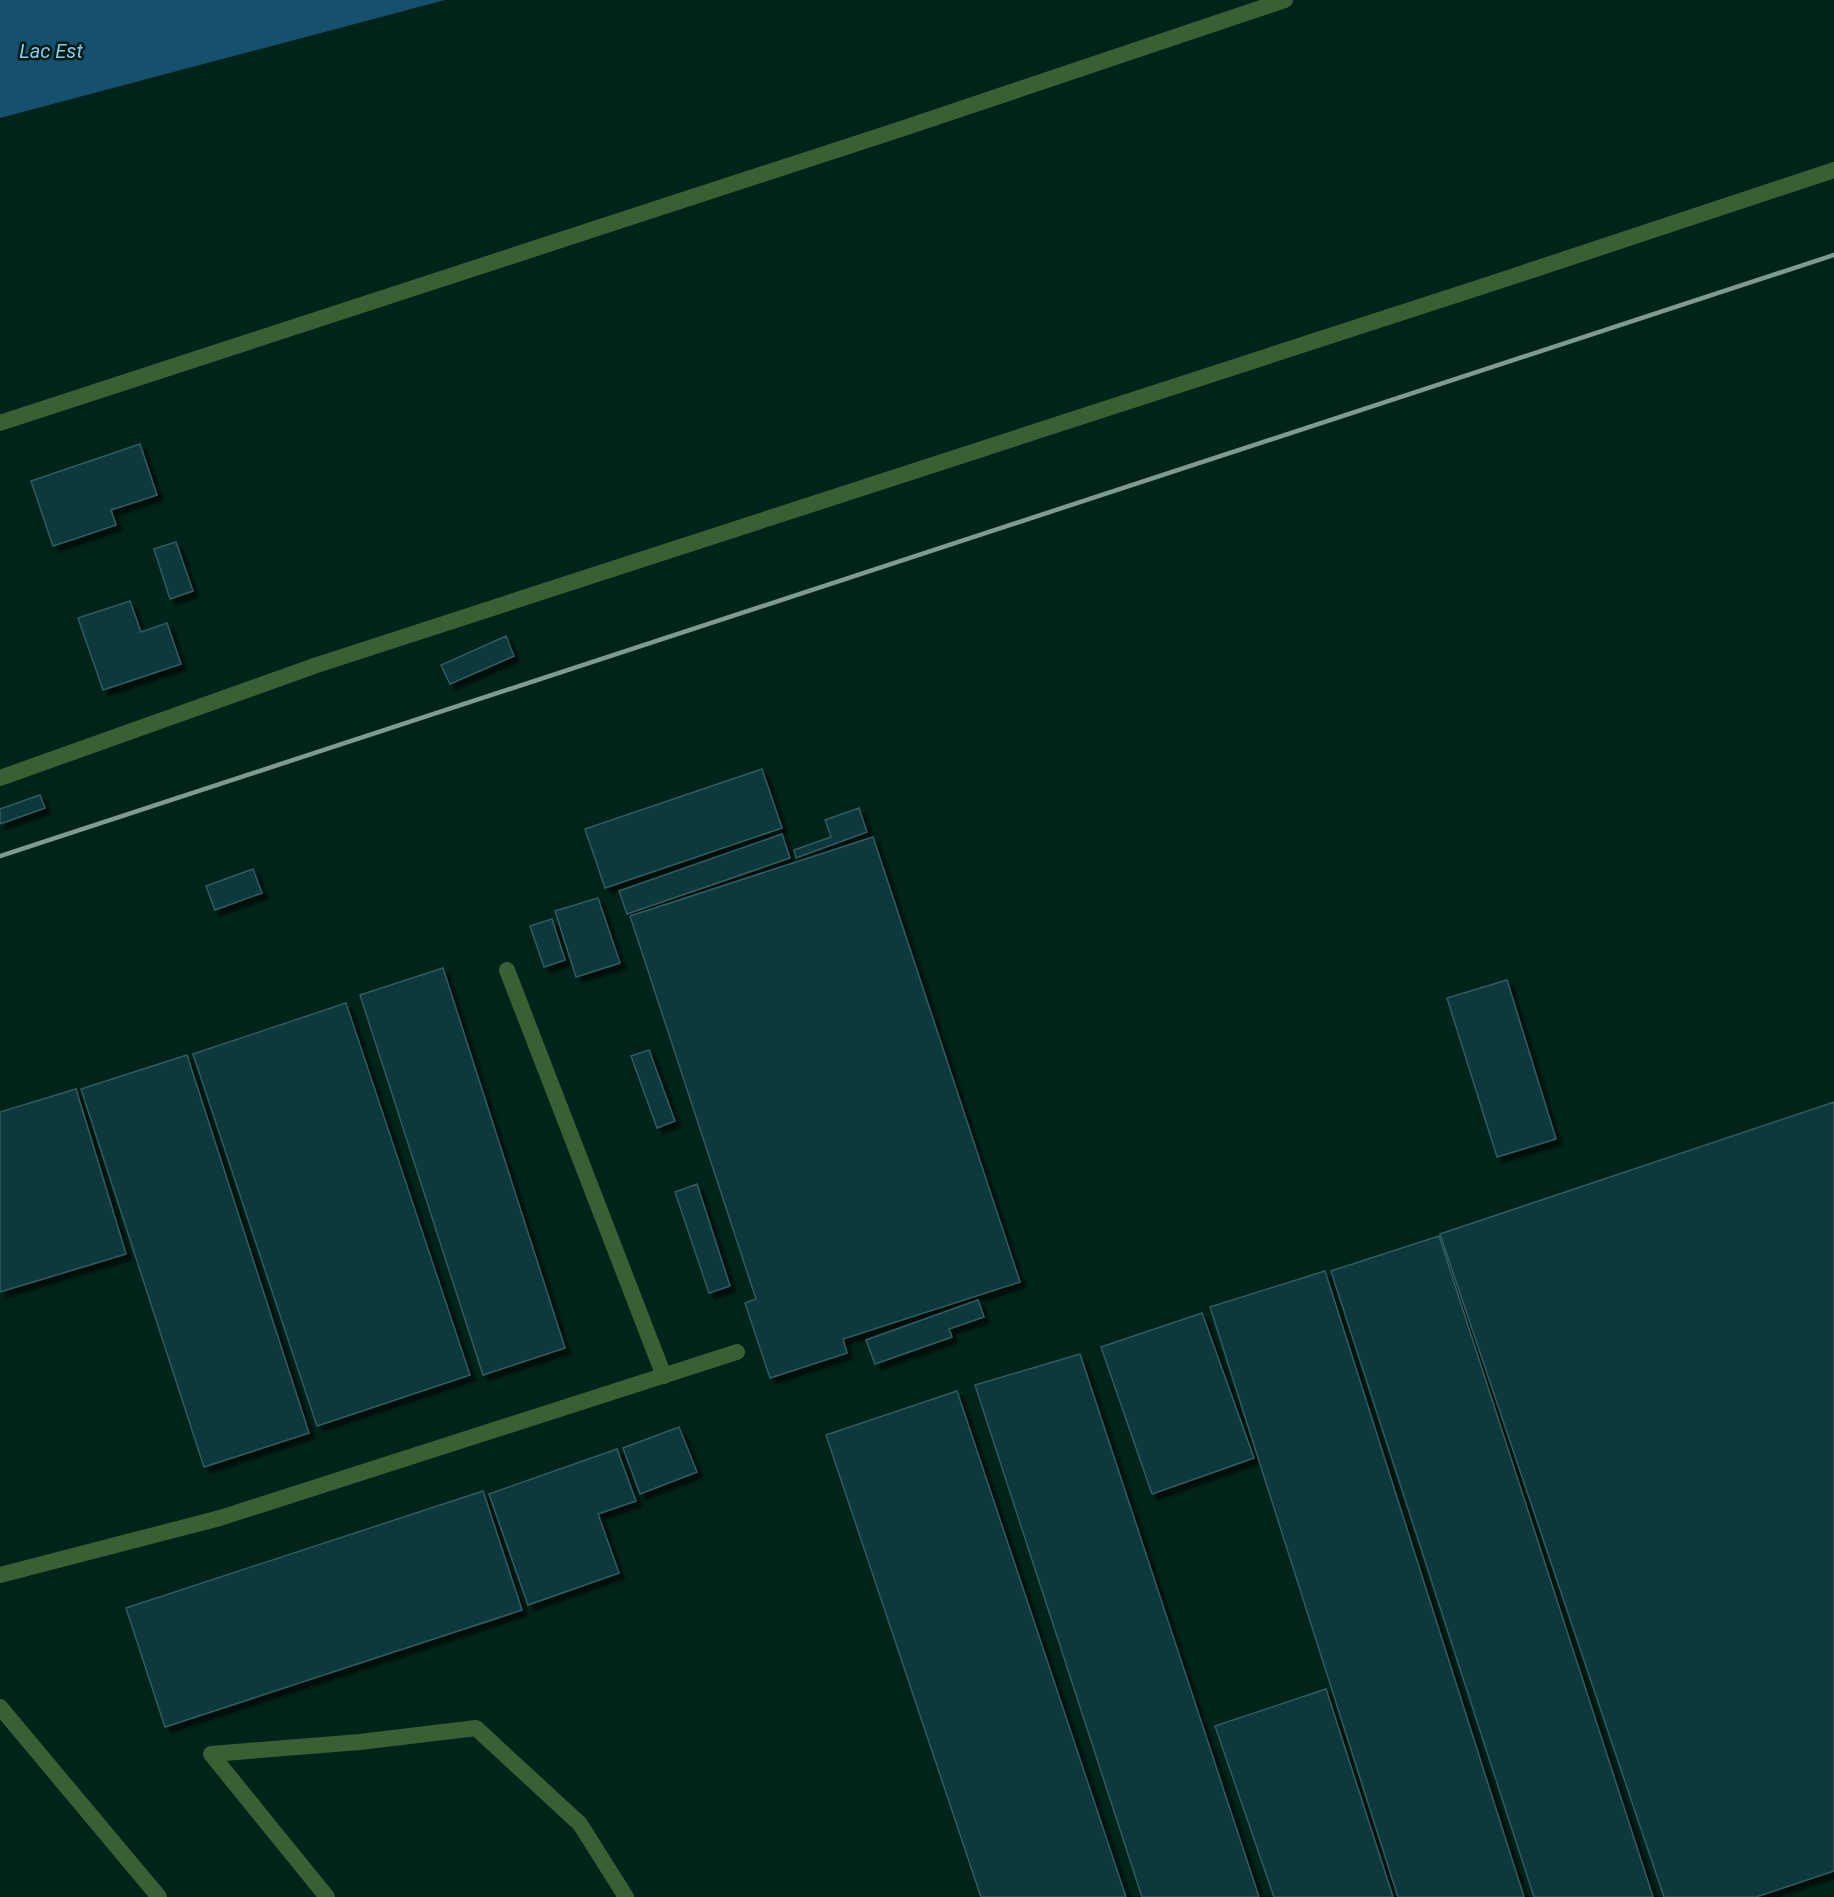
<svg xmlns="http://www.w3.org/2000/svg" width="1834" height="1897" font-family="Roboto,sans-serif">
<defs>
<filter id="shadow"><feDropShadow dx="5.5" dy="5.5" stdDeviation="1.5" flood-color="#0009"/></filter>
</defs>
<rect width="100%" height="100%" fill="#00241a"/>
<!-- water -->
<path fill="#15516c" d="M0,0h445l-445,118z"/>
<!-- building -->
<path fill="#0a383c" stroke="#315b5f" stroke-width="1.5" filter="url(#shadow)" d="M140,444l17,51 -46,15 5,15 -63,21 -22,-65z
M176,542l17,49 -23,8 -16,-50z
M130,601l11,31 26,-9 14,41 -78,26 -25,-72z
M506,636l8,20 -64,28 -9,-19z
M762,769l20,59 -177,60 -20,-59z
M40,795l5,13 -45,16v-15z
M859,808l8,24 -71,26 -2,-8 37,-13 -6,-17z
M782,834l8,24 -163,56 -8,-23z
M873,837l147,445 -177,57 4,14 -77,25 -25,-75 11,-4 -126,-383z
M253,869l9,24 -47,17 -9,-24z
M598,898l22,65 -44,14 -21,-66z
M552,919l13,41 -21,7 -14,-41z
M443,968l122,380 -82,27 -123,-380z
M1507,980l49,159 -59,18 -50,-159z
M346,1003l124,372 -153,51 -124,-372z
M649,1050l26,71 -18,7 -26,-72z
M187,1055l122,378 -105,34 -123,-378z
M76,1089l50,165 -126,38v-180z
M1834,1102v769l-78,26h-92l-224,-663z
M697,1184l33,102 -21,7 -34,-101z
M1439,1236l214,661h-119l-203,-626z
M1325,1271l199,626h-126l-188,-590z
M978,1300l6,17 -35,12 3,8 -77,27 -9,-24z
M1202,1313l52,145 -102,36 -51,-147z
M1080,1354l179,543h-117l-167,-512z
M957,1391l169,506h-145l-155,-462z
M679,1427l18,45 -57,22 -17,-46z
M617,1449l19,52 -38,13 21,59 -91,32 -39,-111z
M483,1491l39,119 -357,117 -39,-119z
M1326,1689l67,208h-119l-59,-171z"/>
<g fill="none" stroke-linecap="round" stroke-linejoin="round">
<!-- service -->
<path stroke="#386034" stroke-width="16" d="M507,970l157,406
M0,1575l220,-57 517,-166
M211,1754l149,-12 116,-14 104,96 46,73
M211,1754l116,143"/>
<!-- minor -->
<path stroke="#386034" stroke-width="16" d="M0,423l901,-294 384,-129
M0,778l317,-113 1176,-382 341,-113
M0,1707l159,190"/>
<!-- rail -->
<path stroke="#7f9a91" stroke-width="4.5" d="M0,856l1834,-601"/>
</g>
<g text-anchor="middle" dominant-baseline="central" stroke-width="5" stroke-linejoin="round" paint-order="stroke">
<!-- water labels -->
<g font-size="20" font-style="italic" fill="#81cbf2" stroke="#001912">
<text x="51" y="51">Lac Est</text>
</g>
</g>
</svg>
